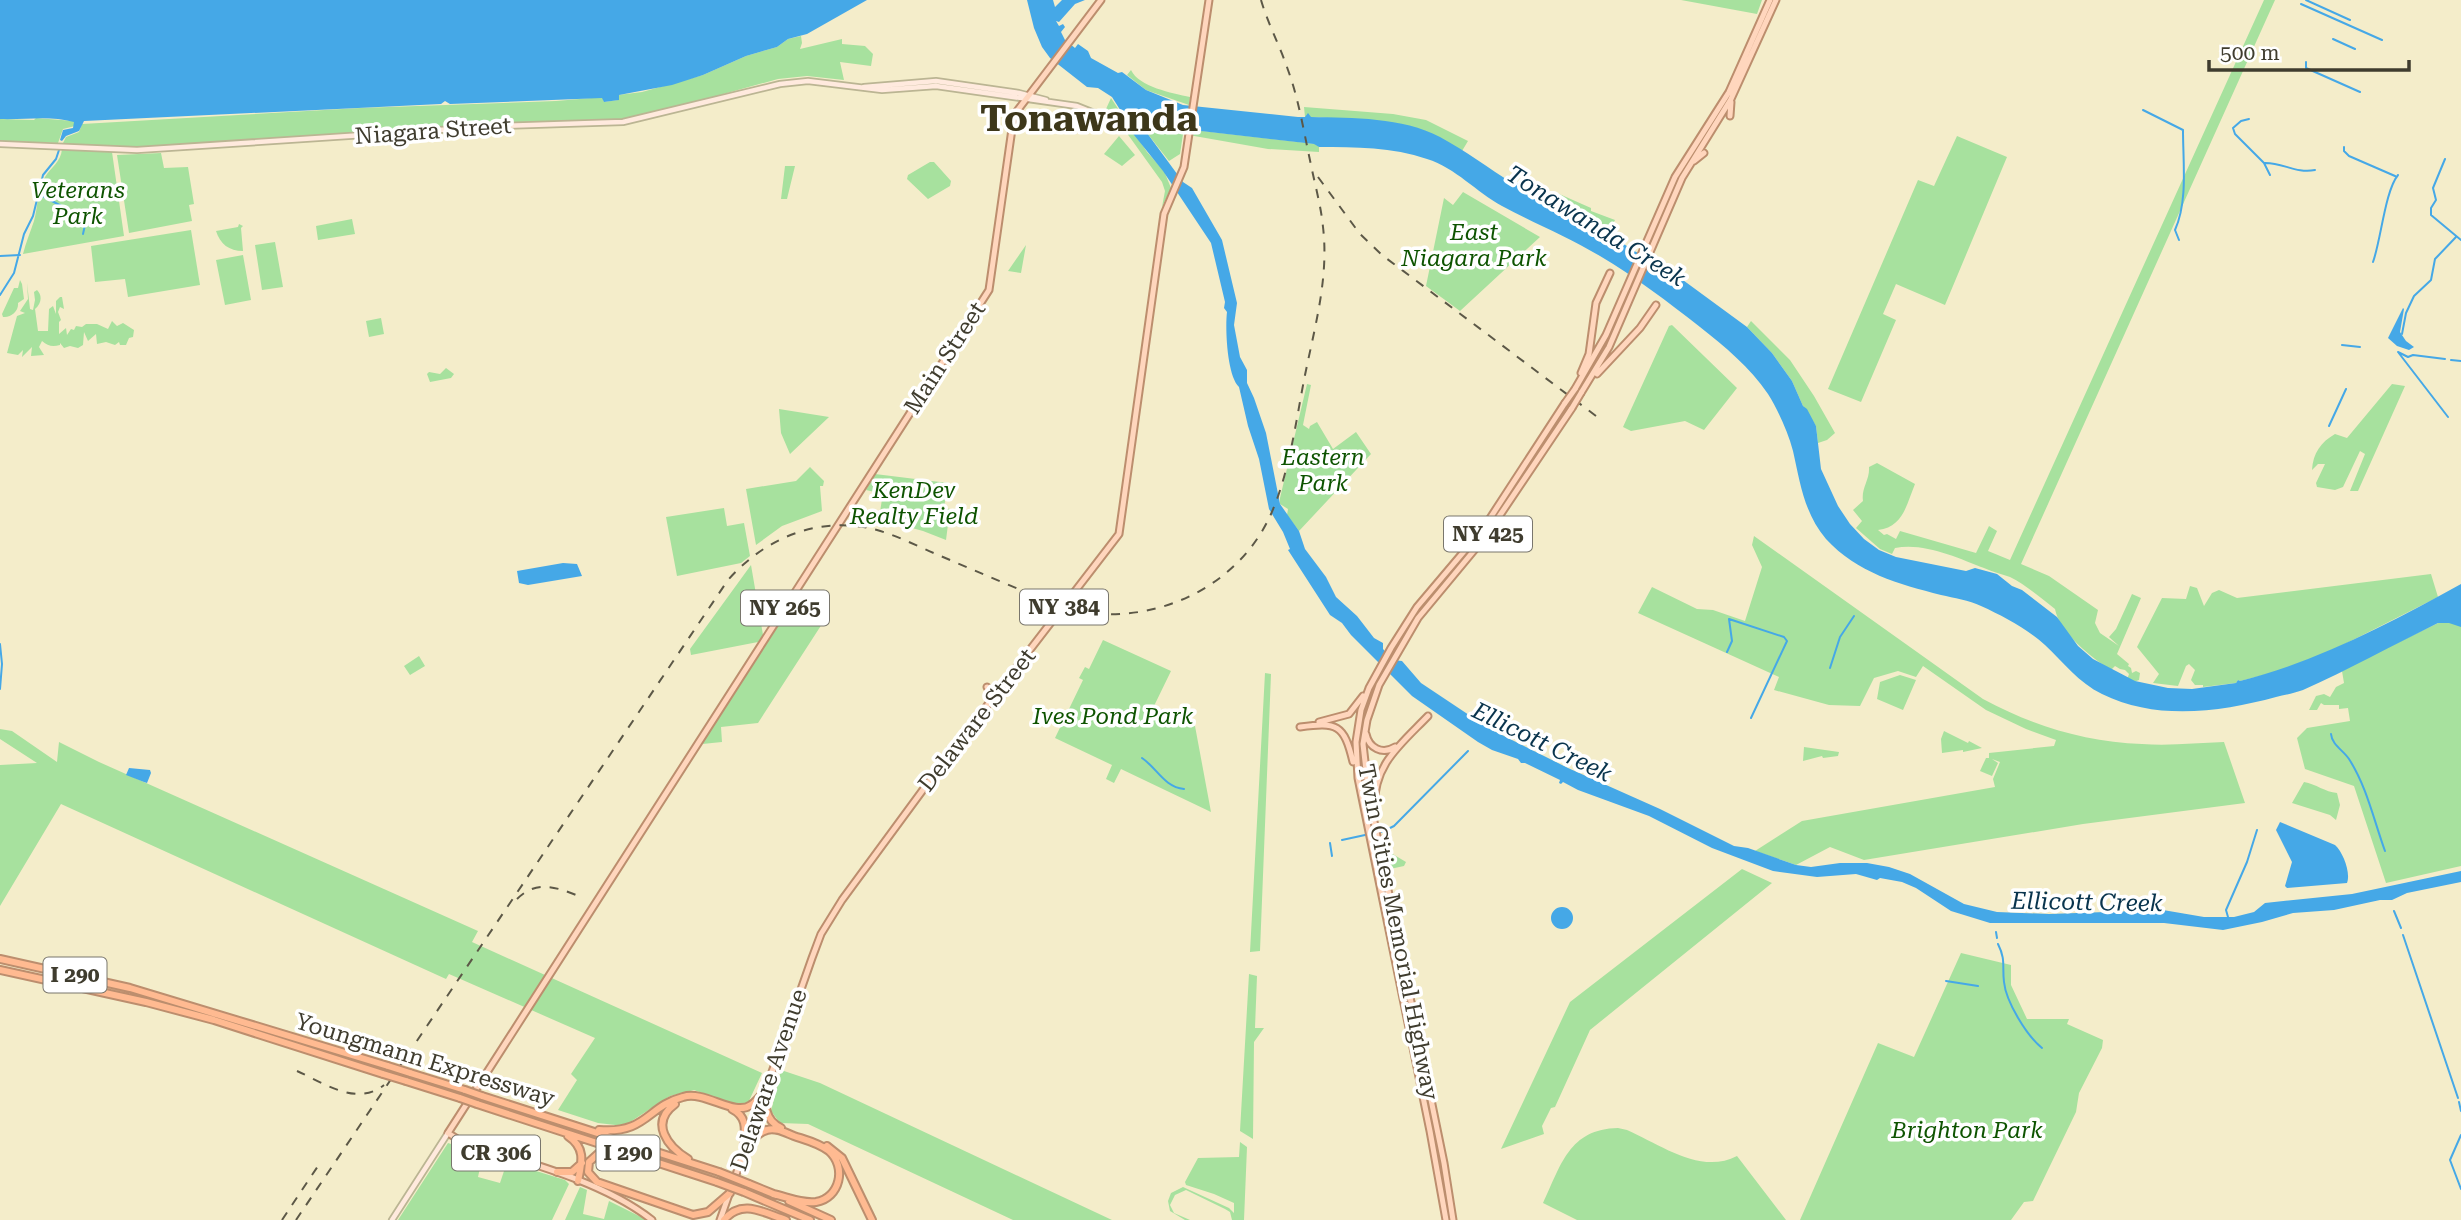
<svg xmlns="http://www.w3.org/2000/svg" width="2461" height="1220" font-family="'Roboto Serif',serif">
<rect width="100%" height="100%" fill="#f4edca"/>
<!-- green -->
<path fill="#a7e19e" d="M1681,0h81l-5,14z
M2264,0h11l-254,564 28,12 49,34 -3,13 5,10 19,13 -10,-9 7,-8 16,-35 9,4 -24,56 12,10 -1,2 3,2 1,5 4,-2 4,2 -1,7 -8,3 -4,-3 2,-6 -4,-4 -5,-1 -5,-3 -4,4c-19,-12 -52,-38 -56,-61 -14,-11 -29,-24 -45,-32 -8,-3 -17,-5 -26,-9 -26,-10 -60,-26 -89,-20l-3,6 -12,-5 -24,-21 6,-7 -9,-11 10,-9c-2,-13 7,-21 6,-34l8,-4 38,21c-9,22 -12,43 -37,46l6,5 3,-1 9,5 4,-8 76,22 13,-27 8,5 -9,20 22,9z
M801,36l1,7 -2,6 42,-10v5l23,2 8,8 -2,12 -31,-4 4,18 -37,-4 -29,3 -145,40 -237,11 -265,18 -69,-3 4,-8 13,-5 3,-8 278,-16 196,-7 47,-4 1,5 14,-2v-5l24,-3 61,-17 43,-19 31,-9 11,-8z
M1131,70c8,17 41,23 59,27l-1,8 -43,-15 -19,-15z
M1111,98l36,54 17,19 7,17 -9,19 3,-16 -3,-9 -41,-57 -15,-16z
M1304,107l89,7 33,6 42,21 -6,10c-53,-32 -97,-32 -157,-34z
M36,118l38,3 1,5 -12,3 -5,14 -58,-2v-22l34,1z
M1150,125l165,19 4,3v5l-51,-3 -85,-15 -3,20 -11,7 -22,-28z
M1119,136l16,19 -13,11 -18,-12z
M1957,136l50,21 -62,148 -49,-21 -13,30 13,6 -35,82 -33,-13 90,-209 16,6z
M62,149l50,3 12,84 -101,18c3,-12 7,-21 11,-33 4,-13 3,-32 11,-44 6,-10 16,-15 17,-28z
M161,153l3,15 24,-1 6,37 -5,1 3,16 -63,12 -12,-78z
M930,162h4l17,19 -1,5 -22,13 -21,-20 1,-4z
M785,166h10l-8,33h-6z
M1545,190l8,4 4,-1 34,15v3l24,9 -7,13 -20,-14 -46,-23z
M1463,192l77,45 -80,74 -34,-25 18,-88 9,7z
M352,219l3,15 -37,6 -2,-14z
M239,224l4,2 -2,2 2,23c-14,0 -23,-7 -27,-20l22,-4z
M191,230l9,55 -72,12 -3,-18 -30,3 -4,-36z
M275,242l8,45 -21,3 -7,-45z
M1026,245l-5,28 -13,-2z
M243,255l8,45 -26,5 -9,-45z
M20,280l2,4 2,15 -6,4c1,8 -7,15 -15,14l-1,-3 12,-26h4z
M27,283l3,26 3,1 2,-10 -1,-8 3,-2c6,6 4,14 -2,19l3,22h10l1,-22 4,-3 3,8v-13l4,-4h2l2,12 -4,-2 -2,5 3,8 -2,2v12l7,-6 1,7 4,-6 3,1 2,-4 6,1 4,-3h11l11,5 4,-8 5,5 6,-3 11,7 -1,7 -4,1 -3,7h-6l-1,-3 -4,3 -9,-3 -9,2 -1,-10 -8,7 -4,-9 -1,13 -5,3 -8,-2 -6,2 -4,-5v2c-8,2 -12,1 -18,-4l-3,6 5,8 -13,1 1,-9 -10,10 1,-7 -5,5 -11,-2 10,-37 8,-3 -5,-2 8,-12z
M381,318l3,16 -15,3 -3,-16z
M1751,321l39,39 24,36 21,37 -8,7 -9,3 -2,-17 -13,-20 -11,-25 -20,-28 -25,-26z
M1672,325l65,63 -33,42 -19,-9 -54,10 -8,-4 46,-101z
M446,368l8,6 -3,4 -21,4 -3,-8 2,-2 11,2z
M1307,384l4,1 -8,40 6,4 1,-3 7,-4 16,27 23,-17 15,22 -72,77 -12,-16 1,-6 -8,-5v-6z
M2392,384l13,2 -47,105h-8l15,-37 -5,-3 -17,36 -8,3 -18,-3 -1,-4 9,-19h-7l-6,6c1,-17 9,-28 23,-36l12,4z
M779,409l50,8 -39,37 -9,-21z
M810,467l14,14 -1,5h-3l2,25 -40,15 -26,19 -10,-56 50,-8z
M875,474l73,9 -4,25 6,1 -4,31 -23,-9 -44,-12 3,-20 -3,-6 -13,-3z
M724,508l3,18 17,-3 6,33 -9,7 -64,13 -11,-59z
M1754,536l229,163c50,27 102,43 159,45 27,2 55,-1 82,-2l21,61 -162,21 -219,36 -34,-13 -34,18 -41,-14 47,-30 193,-34 -2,-8 7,-17 -8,-3 6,4 -6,13 -12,-5 6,-13h3v-5l65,-7 2,-6 -30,-11 -40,-19 -63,-44 -7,11 -18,-6 -24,7 -14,28 -31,-1 -55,-15 5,-13 -141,-64 14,-26 45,22 16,1 32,11 17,-54 -10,-22z
M751,565l12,70 -5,7 -67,13 -1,-6z
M2431,574l7,23 -105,53 -57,22 -36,9 -2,-1 -2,3 -33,4v-2h-8l-4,-5 4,-10 -6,-6 -3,2 -8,20 -25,-3 6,-9 -22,-27 25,-49 24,1 4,-13 7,2 7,18 8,-13 7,-3 18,8z
M789,609l33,15 -64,99 -37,4 1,15 -20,2z
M2461,612v254l-75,17 -32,-97 -49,-17 -8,-31 10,-10 43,-7 -2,-13 -9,1v-4h-15l-3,-2 -4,7h-8l7,-14 8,-2 6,3 6,-10 8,-4 -2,-12 28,-15z
M1103,640l68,31 -17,35 41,20 16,86 -90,-43 -7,14 -8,-4 6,-14 -57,-27 28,-58 -4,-2 6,-11 4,2z
M419,656l6,10 -15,9 -6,-9z
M1265,673l6,1 -11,277 -10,1z
M1900,675l16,5 -13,30 -26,-11 3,-17z
M0,729l12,2 45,31 2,-20 40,20 379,169 -6,11 290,131 -14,30 -10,3 -44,-16 -24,6 -46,30 -26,-3 -40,-13 19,-30 -6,-6 24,-36 -146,-64 -3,5 -385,-175 -61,102v-141l37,-2 -37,-24z
M1944,731l24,12 1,-2 13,7 -19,4v-2l-21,3 -1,-14z
M1804,747l35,5 -1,4 -15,2 -1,-2 -19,5z
M2304,782c12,2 21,10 33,11l3,12 -4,15 -6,-5 -38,-12z
M1386,850l20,12 -2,4 -14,3z
M1742,869l30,14 -182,147 -35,77 -4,1 -9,18 2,8 -43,15 69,-147z
M1961,953l50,12v20l16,34h42l-2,5 36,16 -1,8 -23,45 -3,19 -43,89 -9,1 -13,18h-211l78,-177 36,14z
M1249,974l8,2 -2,52h9l-10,14 -1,97 -13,-8z
M781,1070l39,13 292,137h-99l-205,-96 -28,-1 -9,-12z
M1618,1128l9,2c34,15 74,45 110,26l49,64h-209l-34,-17c18,-38 26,-74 75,-75z
M1240,1142l7,5 -3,73h-12l-2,-8 -5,-3 -39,-19 -11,5 -5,10 4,8 16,7h-5l-15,-9 -2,-10 3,-8 12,-6 46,21 5,5v-10l-20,-9 -28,-9 -1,-3 13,-24 41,-1z
M448,1143l35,11 -5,23 22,6 7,-21 58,18 4,4 -17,36h-154z
M580,1187l7,3 -4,24 21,5 5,-18 38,19h-82z"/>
<!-- water -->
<path fill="#45a8e7" d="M0,0h867l-60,34 -19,5 -11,8 -31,9 -43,19 -31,10 -53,10v5l-15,2 -2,-4 -152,6 -5,-3 -4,3 -357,17 -5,10 -13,5 -4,5 -2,-1 3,-10 10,-2 1,-6c-25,-7 -48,-2 -74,-3z
M1027,0h26l2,7 7,-7h23l-10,4 -16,18 -3,-1 3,5 4,-2 2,3 -4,5 4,8 10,8 3,-4 10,7 3,7 27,15 4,-1 24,18 37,15 115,12h7l3,-4 3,4c42,1 91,0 129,20 26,14 48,31 74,47l1,-2 46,22 27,15 46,32 23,10 90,66 25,26 20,28 11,25 4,3 9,17 5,43 17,37 12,18 14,15 15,11 17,7 70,14 9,-3 22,6 15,12 10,4 35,27 21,29 15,13 42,22 33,7 24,1 44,-6 2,-3 2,1c79,-20 150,-58 221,-97v43l-12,-4h-11c-45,22 -90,47 -135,67 -8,3 -18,5 -27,7 -55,15 -120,24 -174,-3 -23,-11 -39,-32 -57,-49 -19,-17 -42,-29 -64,-39 -12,-6 -27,-8 -40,-11 -42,-11 -84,-22 -115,-56 -22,-26 -26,-57 -33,-88 -5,-19 -15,-41 -25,-57 -18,-27 -43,-47 -68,-67 -32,-25 -66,-51 -100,-71 -32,-19 -66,-33 -98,-50 -26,-14 -46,-38 -75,-47 -35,-12 -71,-12 -108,-12l-5,-3 -165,-19 -2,8 36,49 9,6 30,52 15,63 -3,22 6,32 7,13v13l7,15 12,35 14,71 19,27 6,18 21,28 10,20 21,19 17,22 9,5v6l10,11 9,1 19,22 69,46 78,39 92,41 74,37 14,2 48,17 15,2 29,-4h27l22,4 21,7 54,30 33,8 52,2 114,-4 41,7h30l20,-5 11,-9 87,-9 109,-23v11l-54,11 -15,7h-12l-46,10 -41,3 -31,9 -39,8 -59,-7h-174l-39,-12 -35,-23 -14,-6 -22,-4 -3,2 -21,-6 -39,3 -44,-6 -61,-23 -63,-32 -71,-26 -15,-8 -2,2 -2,-1 1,-3 -35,-17h-4l-3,-4 -26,-9 -14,-8 -66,-46 -61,-61 -9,-12 -12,-8 -42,-65 2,-1 -7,-17 -14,-23 -10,-50 -11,-33 -9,-39c-12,-11 -14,-59 -12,-75l-3,-4 1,-6 -14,-59 -48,-72 -33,-41 -1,-6 -17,-27 -14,-9 -11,-1 -37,-29 -8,-11 -8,-19z
M2403,308l1,1 -4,23 6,9 8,6 -5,3 -12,-4 -9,-8z
M563,563l14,1 5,12 -54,9 -9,-2 -2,-12z
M129,768l21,2 1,3 -4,10 -3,-1 -18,-7z
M2280,822l55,23c8,7 16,28 12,38l-60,5 -2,-2 7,-24 -16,-32z
M1551 918a11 11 0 1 1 22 0a11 11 0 1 1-22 0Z"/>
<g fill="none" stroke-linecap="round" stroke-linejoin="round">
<!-- stream -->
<path stroke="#45a8e7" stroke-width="2" d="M2306,0l44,20
M2301,4l81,36
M2333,39l22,10
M2306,62v6l54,24
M2143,110l40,20c0,33 5,71 -8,100l4,10
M2249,119l-8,2 -8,7 2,6 29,29 6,12
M2344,147v4l5,5 46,20
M2445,159l-12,29 3,12 -5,8v7l30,25
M2264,163c18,-1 32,11 51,7
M37,193l28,15 2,5 18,12 -2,9
M0,256l20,-1
M2373,262c8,-22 12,-71 25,-87
M0,295l14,-22 10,-39 9,-18 10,-41 13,-16 3,-9
M2402,334l4,-21 8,-17 17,-16 4,-21 21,-22
M2342,345l18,2
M2445,359l-32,-4 -5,2 -10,-5 50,65
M2451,360l10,1
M2329,426l17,-37
M0,644l2,20 -2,25
M1727,652l5,-11 -3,-22 55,18 3,4 -36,77
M1830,668l10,-31 14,-21
M2331,734c1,11 12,16 18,25 18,28 25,62 36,92
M1142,758c15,10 22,29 42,31
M1382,832l12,-6 74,-75
M1342,840l23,-5
M1330,843l2,13
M2394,911l7,17
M2228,917l-2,-7 21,-48 10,-32
M1996,932l1,6
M2403,935l55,163
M1998,944c8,16 4,22 6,38 2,20 23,54 38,66
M1946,981l32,5
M2459,1102l2,9
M2461,1135l-11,25 11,29"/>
<!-- secondary casing -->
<g stroke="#bbb593" stroke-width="8">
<path id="secondary" d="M864,87l72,-6 83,12 27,7
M0,144l137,6 363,-24 123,-4 157,-38 28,-3 74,9 54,-4 141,20 20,8
M392,1220l56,-87"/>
</g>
<!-- primary casing -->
<g stroke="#bc8e6e" stroke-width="9">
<path id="primary" d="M1730,116l1,-14
M1694,161l10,-8
M1581,373l8,-19 7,-51 14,-30
M1597,374l43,-46 16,-23
M1575,389l31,-54 69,-158 54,-85 41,-92
M1581,393l28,-46 73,-169 49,-79 45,-99
M987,687l2,4 7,3
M1319,722l30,-8 14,-18
M1300,727c37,-5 44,-3 53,35
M1366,734c3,14 16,21 29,13
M1374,808c0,-44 25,-62 54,-92
M652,1220c-51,-40 -130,-59 -190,-78l-14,-9 541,-843 25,-175 87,-115
M720,1220l92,-262 9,-24 21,-34 97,-132 180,-234 45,-320 20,-47 25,-167
M1446,1220l-16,-89 -72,-353 -2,-36 5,-32 8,-22 22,-40 26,-41 66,-78 82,-126
M1453,1220l-9,-57 -75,-366 -6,-53 4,-24 12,-35 39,-67 68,-82 86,-128"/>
</g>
<!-- motorway casing -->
<g stroke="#bc8e6e" stroke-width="10">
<path id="motorway" d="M0,959l130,29 258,78
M0,970l146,32 68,18 169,54
M410,1073l55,17
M406,1081l54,17
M766,1089c-1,16 -2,31 15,39
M482,1096l237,76
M477,1104l240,78
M675,1104c-26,19 -7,43 13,55
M732,1109c18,9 12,25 12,42
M599,1130c48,4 48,-24 84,-33 22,-7 51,20 68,8 6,-4 11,-11 15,-16
M568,1136c18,12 14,26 10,45
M827,1146l15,12 30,62
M613,1151l-14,2 -10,9 -1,10 9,10 96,33 15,-3 22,-19
M744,1152c6,-8 13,-20 23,-22 9,-3 19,3 27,6 12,4 25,7 35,15 18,16 11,47 -13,51 -14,2 -29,-5 -43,-8
M557,1172h15l10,-9
M749,1184l27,11
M744,1192l66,28
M789,1201l42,19
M724,1220c18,-22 40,-7 62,0"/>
</g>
<!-- secondary -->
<use href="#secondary" stroke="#ffeade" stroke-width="4.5"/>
<!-- primary -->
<use href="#primary" stroke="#ffd6bd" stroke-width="5"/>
<!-- motorway -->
<use href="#motorway" stroke="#ffba91" stroke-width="6"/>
<!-- rail -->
<path stroke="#5c5847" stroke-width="2" stroke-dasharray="9 9" stroke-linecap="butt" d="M1318,177l42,57 22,21 218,164
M517,899c18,-18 37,-13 59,-4
M297,1071c27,12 60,36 87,14
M282,1220l36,-54
M296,1220l432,-640c38,-43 92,-65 149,-50 21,6 40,16 59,24 28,12 56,24 85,36 27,12 52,23 82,24 70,3 139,-35 168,-100 19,-43 25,-94 34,-139 10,-49 24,-98 18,-148 -2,-21 -8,-42 -12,-62 -7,-32 -12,-65 -23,-95 -8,-24 -20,-46 -27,-70"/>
<!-- primary-bridge casing -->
<g stroke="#bc8e6e" stroke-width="9" stroke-linecap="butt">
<path id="primary-bridge" d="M1565,403l10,-14
M1572,408l9,-15"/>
</g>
<!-- motorway-bridge casing -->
<g stroke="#bc8e6e" stroke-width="10" stroke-linecap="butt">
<path id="motorway-bridge" d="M388,1066l22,7
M383,1074l23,7
M465,1090l17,6
M460,1098l17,6
M719,1172l30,12
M717,1182l27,10"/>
</g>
<!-- primary-bridge -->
<use href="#primary-bridge" stroke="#ffd6bd" stroke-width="5"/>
<!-- motorway-bridge -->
<use href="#motorway-bridge" stroke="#ffba91" stroke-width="6"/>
</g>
<g text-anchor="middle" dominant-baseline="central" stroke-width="7" stroke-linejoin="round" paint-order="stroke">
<!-- shield labels -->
<g fill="#fff" stroke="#79766d" stroke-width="2">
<rect x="1444" y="516.5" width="88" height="35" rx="5"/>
<rect x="1020" y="589.5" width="88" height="35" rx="5"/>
<rect x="741" y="590.5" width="88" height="35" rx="5"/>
<rect x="43.5" y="957.5" width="63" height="35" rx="5"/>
<rect x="452" y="1135.5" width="88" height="35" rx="5"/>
<rect x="596.5" y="1135.5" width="63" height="35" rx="5"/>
</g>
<g font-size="21" font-weight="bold" fill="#3f3c2e">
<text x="1488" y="534">NY 425</text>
<text x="1064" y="607">NY 384</text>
<text x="785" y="608">NY 265</text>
<text x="75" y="975">I 290</text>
<text x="496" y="1153">CR 306</text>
<text x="628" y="1153">I 290</text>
</g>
<!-- street labels -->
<g font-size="23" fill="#3f3c2e" stroke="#fff">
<text transform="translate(433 131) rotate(-4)">Niagara Street</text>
<text transform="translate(945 358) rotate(-57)">Main Street</text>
<text transform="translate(977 720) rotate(-52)">Delaware Street</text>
<text transform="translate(1398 932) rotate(79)">Twin Cities Memorial Highway</text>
<text transform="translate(425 1060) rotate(17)">Youngmann Expressway</text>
<text transform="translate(769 1080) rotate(-71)">Delaware Avenue</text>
</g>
<!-- park labels -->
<g font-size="23" font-style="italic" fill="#0e5401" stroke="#fff">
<text x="78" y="190">Veterans<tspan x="78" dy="26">Park</tspan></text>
<text x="1474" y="232">East<tspan x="1474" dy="26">Niagara Park</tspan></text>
<text x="1323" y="457">Eastern<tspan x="1323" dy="26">Park</tspan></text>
<text x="914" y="490">KenDev<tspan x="914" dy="26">Realty Field</tspan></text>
<text x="1113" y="716">Ives Pond Park</text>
<text x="1967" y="1130">Brighton Park</text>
</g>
<!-- water labels -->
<g font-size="24" font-style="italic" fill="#09344d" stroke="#fff">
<text transform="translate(1596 226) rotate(32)">Tonawanda Creek</text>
<text transform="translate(1542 742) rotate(26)">Ellicott Creek</text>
<text transform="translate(2087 902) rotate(1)">Ellicott Creek</text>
</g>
<!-- town labels -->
<g font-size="37" font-weight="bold" fill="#3d371a" stroke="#fff">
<text x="1089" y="118">Tonawanda</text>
</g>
</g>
<!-- scale -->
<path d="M2209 60v10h200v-10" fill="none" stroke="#3f3c2e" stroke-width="3.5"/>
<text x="2220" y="60" font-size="21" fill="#3f3c2e" stroke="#ffffff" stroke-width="5" paint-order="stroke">500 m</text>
</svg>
